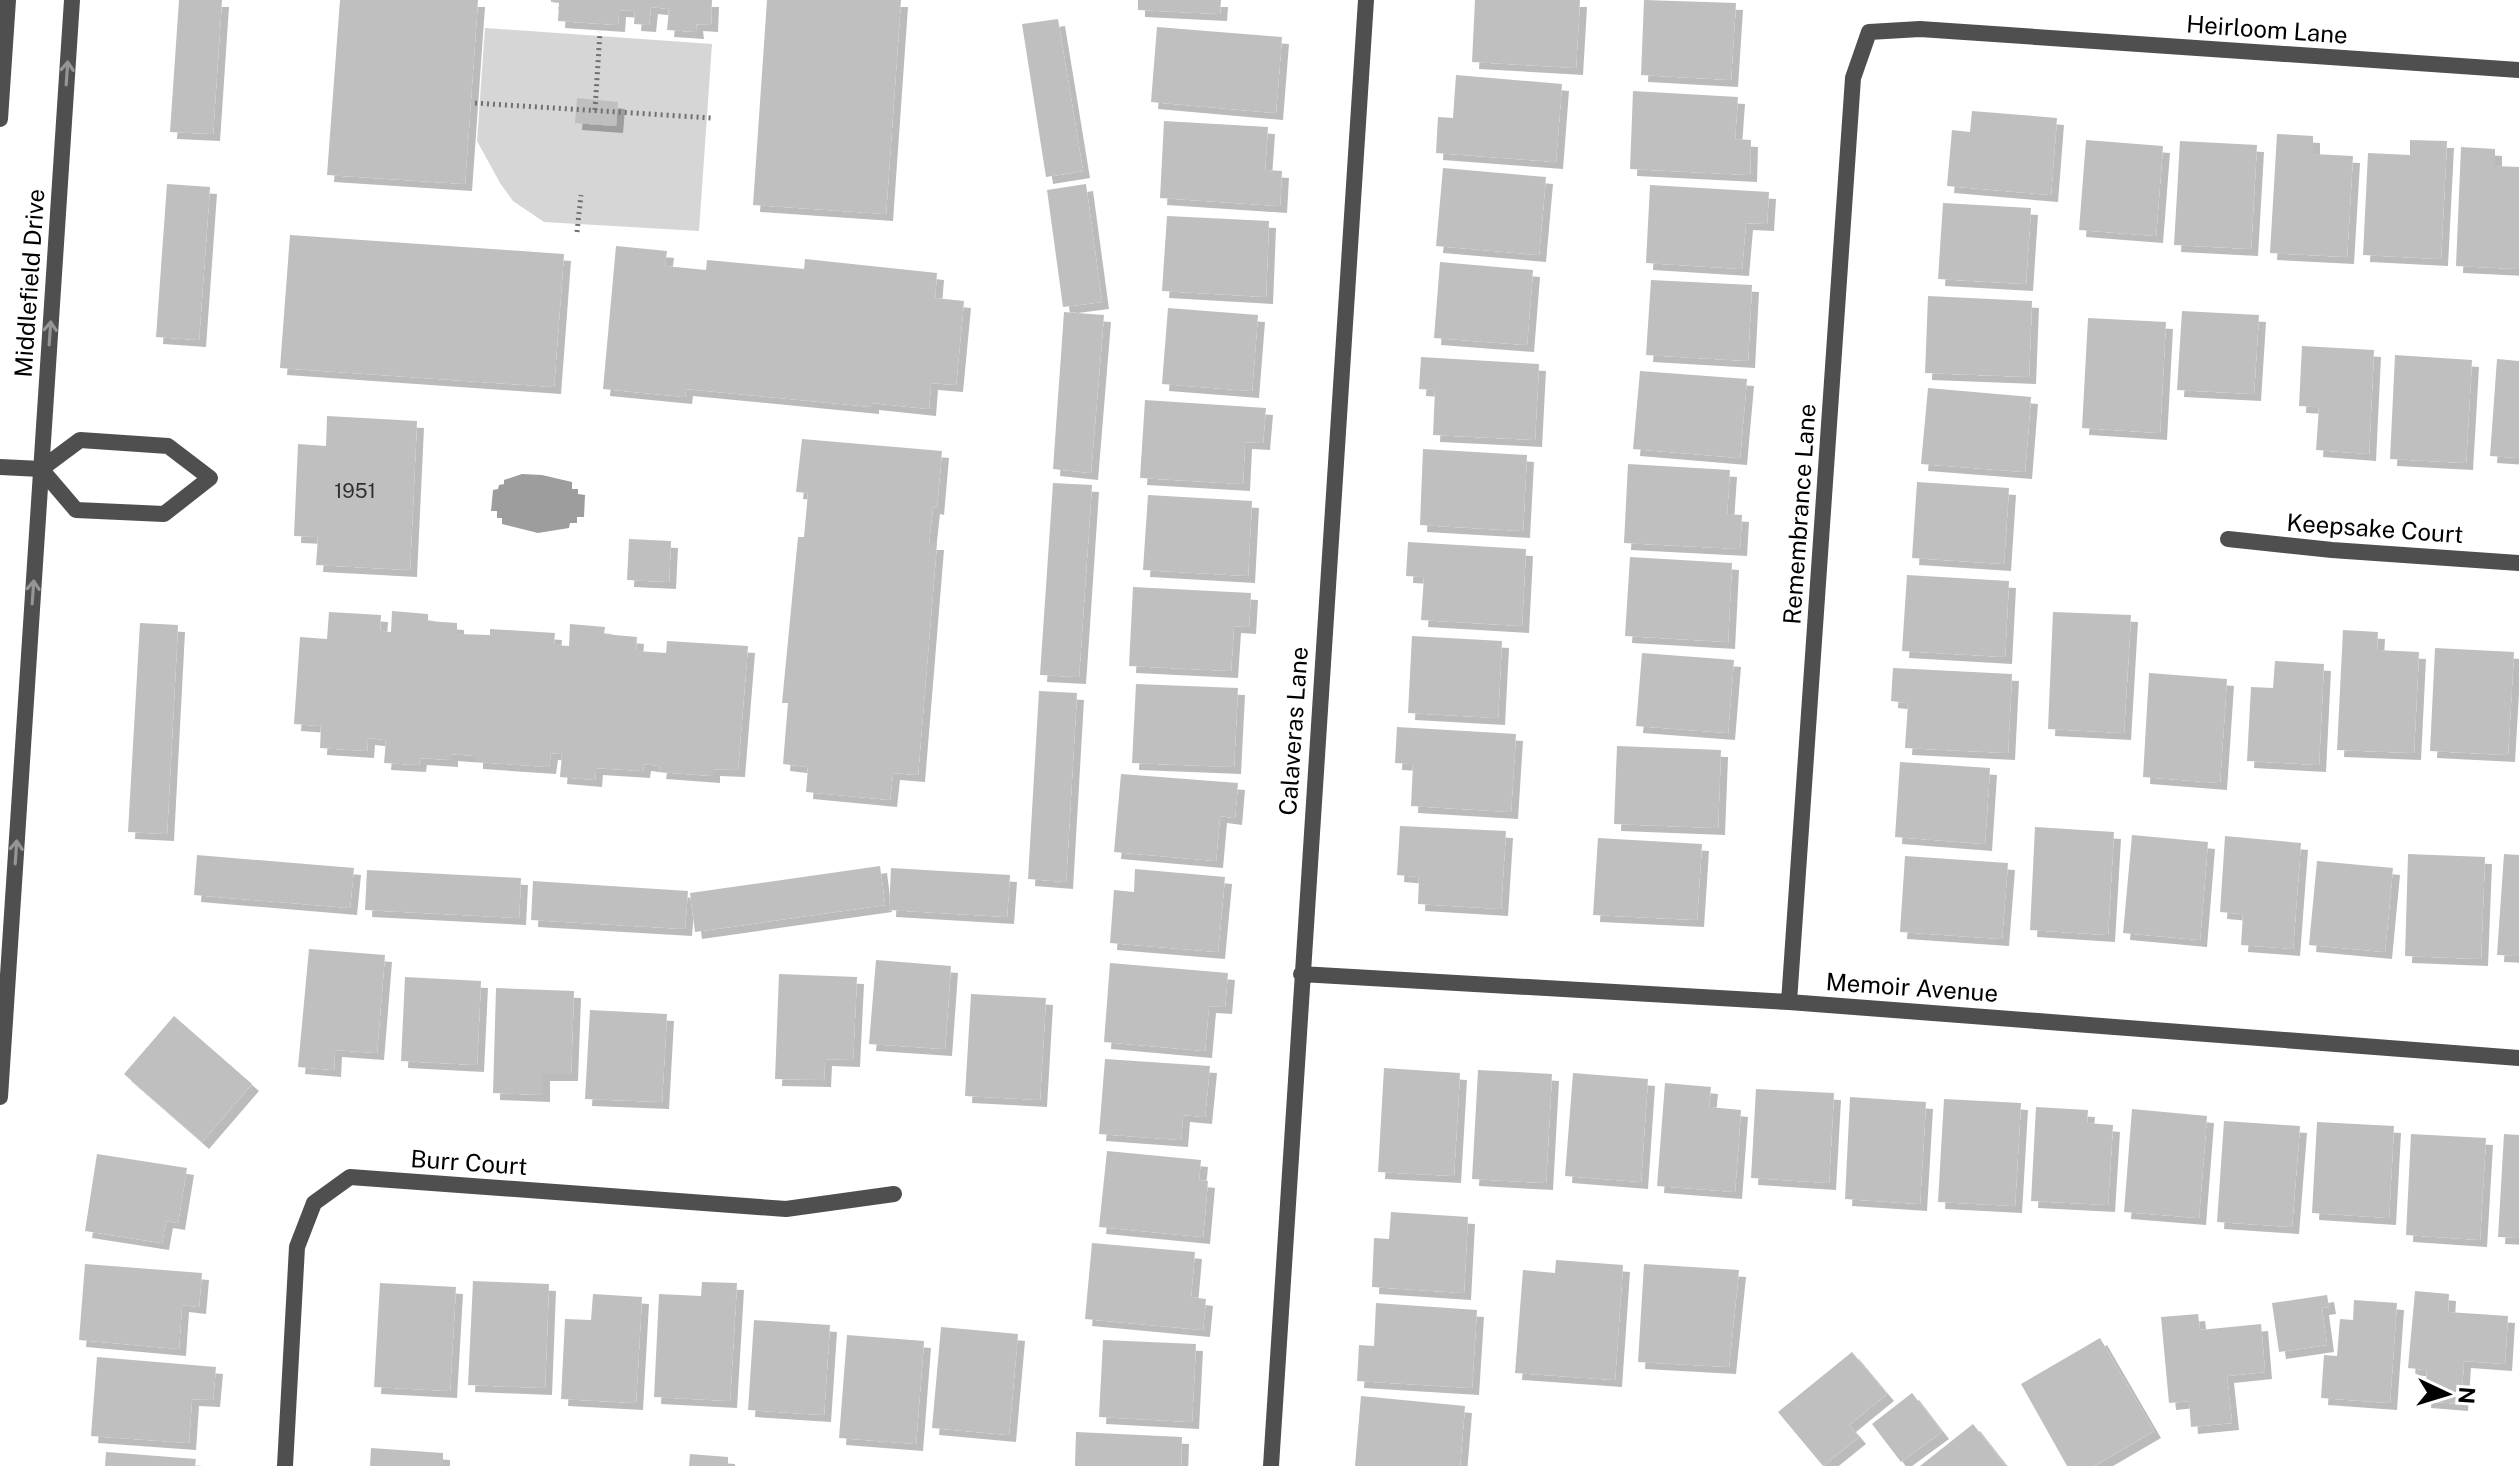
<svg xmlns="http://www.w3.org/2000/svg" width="2519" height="1466" font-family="'Public Sans',sans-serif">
<defs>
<filter id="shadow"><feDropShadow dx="7" dy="7" stdDeviation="0" flood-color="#0004"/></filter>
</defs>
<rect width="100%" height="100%" fill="#fff"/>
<!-- green -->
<path fill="#d6d6d6" d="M485,28l227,16 -13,187 -155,-9 -31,-21 -13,-18 -23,-42z"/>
<!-- water -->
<path fill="#9d9d9d" d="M522,474l20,1 30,7v7h6v5l7,1 -1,22h-7v6h-7l-1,5 -31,5 -36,-9v-6h-5v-7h-6l2,-21 5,-1 1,-4 5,-1v-4z"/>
<!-- building -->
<path fill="#bfbfbf" filter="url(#shadow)" d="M179,0h43l-9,134 -43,-2z
M340,0h138l-13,184 -138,-9z
M551,0h161l-1,25 -15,-1 1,8 -30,-2 2,-21 -18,-2 -2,18 -15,-1 1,-13 -16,-1 -1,15 -60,-4 1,-18 -8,-1z
M767,0h134l-15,214 -133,-9z
M1138,0h83l-1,14 -82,-4z
M1475,0h105l-4,68 -104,-6z
M1644,0l92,3 -5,77 -90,-5z
M1058,19l25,152 -37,6 -24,-153z
M1157,27l125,10 -6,76 -125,-11z
M1456,75l106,9 -6,78 -120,-9 2,-36 15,1z
M1633,91l105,6 -3,42 16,1 -1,35 -120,-6z
M577,98l41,4 -2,24 -41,-3z
M1972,111l85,7 -6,77 -104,-9 5,-56 18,2z
M1164,121l104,6 -3,43 17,1 -2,35 -120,-8z
M2277,134l36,2v18l40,2 -6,101 -77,-4z
M2086,140l77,6 -7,90 -77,-6z
M2410,140l37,1 -6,118 -78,-4 5,-102 42,2z
M2180,141l77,4 -6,104 -77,-4z
M2461,147l34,2v17l24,1v102l-63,-3z
M1443,168l103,9 -7,78 -103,-9z
M167,184l43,3 -11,153 -43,-3z
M1086,184l16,118 -39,5 -16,-117z
M1650,185l119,7 -2,32 -21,-1 -4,46 -96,-6z
M1943,203l88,5 -5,76 -88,-5z
M1167,216l102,5 -3,76 -104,-6z
M290,235l274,19 -10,133 -274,-19z
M616,246l51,5 -2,15 41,4 1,-10 97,9 1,-10 132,14 -2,25 29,3 -8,84 -25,-2 -2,26 -57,-6v4l-186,-18 -1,8 -82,-8z
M1440,262l93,8 -6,75 -93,-7z
M1651,280l101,5 -4,76 -102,-6z
M1928,296l104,5 -3,76 -104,-4z
M1168,308l90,7 -6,76 -90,-7z
M2182,311l77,4 -5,79 -77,-4z
M1064,312l40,3 -13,158 -38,-4z
M2088,318l78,4 -6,111 -78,-5z
M2302,346l72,4 -5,104 -53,-4 3,-43 -20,-1z
M2395,355l77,5 -6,103 -76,-4z
M1421,357l118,7 -4,76 -102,-5 2,-45 -16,-1z
M2497,359l22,2v97l-29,-2z
M1640,371l107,8 -7,79 -107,-9z
M1928,388l103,9 -6,75 -104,-8z
M1145,400l121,8 -3,35 -18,-1 -2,42 -103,-6z
M327,416l90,5 -7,149 -94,-5 2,-28 -24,-1 4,-92 28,2z
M802,439l140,12 -5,57 -4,-1 -4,36h8l-19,232 -25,-2 -3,27 -84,-8 2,-25 -25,-3 5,-61h-6l16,-166h6l4,-44 -12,-1z
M1423,449l104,6 -4,76 -103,-6z
M1628,464l102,6 -3,44 15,1 -2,34 -116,-6z
M1917,482l92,6 -5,76 -92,-6z
M1053,483l39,2 -13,192 -39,-2z
M1148,495l104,6 -4,75 -105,-6z
M629,539l42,2 -2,41 -42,-2z
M1408,542l118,7 -4,77 -101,-6 3,-43 -18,-1z
M1630,557l102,6 -4,79 -103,-6z
M1907,575l102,6 -4,76 -103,-6z
M1133,587l118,6 -2,34 -15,-1 -3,45 -102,-5z
M392,611l36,3v7l29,2v11l33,1v-6l65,4 -1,12 15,1 1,-22 35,3 -1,7 33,3 -1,14 30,2 1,-12 81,5 -10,124 -25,-1v7l-54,-4 1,-6 -16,-2 -1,7 -47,-3 -1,12 -35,-3 2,-23 -11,-1 -2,14 -73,-5v-6l-25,-2v6l-31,-2 -1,7 -35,-2 2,-23 -18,-2 -1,13 -47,-3 1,-22 -27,-2 6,-87 27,2 2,-27 52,3 -1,16 11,1z
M2053,612l78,3 -7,118 -76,-4z
M140,623l38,2 -11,209 -39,-2z
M2343,630l35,2 -1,18 42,2 -5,101 -77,-3z
M1412,636l90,5 -4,77 -90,-5z
M2435,648l79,4 -6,103 -78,-4z
M1642,653l92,7 -6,73 -92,-7z
M2275,661l49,3 -5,101 -72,-4 4,-74 22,1z
M1893,668l119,6 -4,79 -103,-5 3,-45 -17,-2z
M2149,673l78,6 -7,104 -77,-6z
M1136,684l102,4 -4,79 -102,-4z
M1039,691l38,2 -11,189 -38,-3z
M1397,727l119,7 -5,78 -100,-6 2,-42 -18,-1z
M1617,746l104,4 -3,78 -104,-4z
M1900,762l90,6 -5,76 -90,-7z
M1121,774l117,9 -3,35 -15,-2 -4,45 -102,-9z
M1400,826l106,5 -5,78 -83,-5 1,-27 -22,-2z
M2035,827l79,5 -6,103 -78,-5z
M2132,835l76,7 -8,98 -77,-7z
M2225,836l76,7 -8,106 -52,-4 2,-31 -23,-2z
M1598,838l104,6 -5,76 -104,-5z
M2408,854l77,3 -4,102 -76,-3z
M2504,854l15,1v101l-22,-1z
M197,855l157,13 -4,40 -156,-13z
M1905,856l103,7 -6,76 -102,-7z
M2317,861l76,7 -8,84 -76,-7z
M880,866l5,39 -190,27 -5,-39z
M891,868l119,7 -3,42 -118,-7z
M1135,869l90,8 -7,75 -108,-9 4,-53 20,2z
M367,870l154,8 -2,40 -154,-8z
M533,881l155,10 -3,38 -154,-9z
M309,949l76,6 -8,98 -42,-3 -1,20 -36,-3z
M876,960l75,6 -6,83 -76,-5z
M1110,963l118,10 -3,34 -16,-1 -4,45 -101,-9z
M779,974l78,3 -4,83 -28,-1 -1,21 -49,-1z
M405,977l76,4 -4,84 -76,-4z
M496,988l78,3 -3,83h-28v21l-50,-2z
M971,994l75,4 -6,102 -75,-4z
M590,1010l77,4 -5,88 -77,-3z
M174,1016l78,68 -50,58 -78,-68z
M1105,1059l105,7 -5,51 -22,-2 -2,25 -82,-6z
M1384,1068l76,5 -6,103 -76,-4z
M1478,1070l74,4 -6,109 -74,-4z
M1573,1073l75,6 -7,103 -76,-6z
M1665,1083l46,4 -2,20 32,3 -6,82 -78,-6z
M1756,1089l78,4 -5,90 -78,-5z
M1850,1097l76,5 -6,102 -75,-5z
M1944,1099l77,4 -6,103 -77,-4z
M2036,1107l52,3 -1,13 26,2 -5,80 -77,-4z
M2132,1109l75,7 -8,102 -75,-6z
M2224,1121l76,5 -8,101 -75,-5z
M2317,1122l77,4 -5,92 -77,-5z
M2411,1134l75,4 -6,102 -74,-5z
M2504,1134l15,1v103l-21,-1z
M1107,1151l94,9 -2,20 9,1 -5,56 -104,-10z
M97,1154l90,14 -9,55 -12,-2 -4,22 -77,-12z
M1391,1212l77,5 -4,76 -92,-6 2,-49 15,1z
M1092,1243l103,9 -4,45 15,2 -3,31 -118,-11z
M1556,1260l67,5 -8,115 -100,-7 8,-103 32,3z
M85,1264l117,9 -3,34 -17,-2 -3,44 -100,-9z
M1644,1264l95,6 -10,97 -91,-5z
M473,1281l76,3 -4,104 -77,-3z
M702,1282l35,1 -7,118 -76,-4 5,-103 42,2z
M380,1283l76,4 -6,104 -76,-4z
M2415,1291l34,3 -1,18 60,4 -3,48 -41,-3 -3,43 -37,-3 3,-31 -19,-2z
M593,1294l49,3 -6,106 -75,-4 4,-80 26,1z
M2327,1295l2,12 -7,1 5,37 -48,7 -7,-49z
M2354,1300l43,3 -7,100 -69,-5 3,-43 13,1 3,-37 13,1z
M1376,1303l101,7 -5,78 -115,-7 2,-36 15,1z
M2198,1314l2,16 61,-6 4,48 -38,4 5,47 -41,4 -2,-26 -20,2 -8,-86z
M754,1320l76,5 -6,90 -76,-5z
M941,1327l77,7 -9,101 -77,-7z
M847,1335l77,6 -8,103 -77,-6z
M2100,1338l54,93 -60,35h-27l-46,-82z
M1103,1340l93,4 -4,78 -93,-5z
M1852,1352l35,42 -38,31 10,12 -36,29 -45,-54z
M97,1357l119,10 -3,33 -21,-1 -3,44 -98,-7z
M1912,1393l30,39 -41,30 -29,-38z
M1361,1396l104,10 -5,60h-105z
M1973,1424l33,42h-86z
M1076,1432l106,5 -1,29h-106z
M371,1448l72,5v13h-73z
M106,1452l90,7 -1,7h-90z
M690,1454l38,3v9h-39z"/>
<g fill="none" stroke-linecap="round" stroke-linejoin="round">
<!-- path -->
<path stroke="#717171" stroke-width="5" stroke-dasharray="2 4" stroke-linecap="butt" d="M475,103l237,15
M595,110l5,-78
M577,232l4,-37"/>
<!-- service -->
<path stroke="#4f4f4f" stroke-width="16" d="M0,467l41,2 39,-29 88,6 42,32 -46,36 -88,-4 -35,-41"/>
<!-- minor -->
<path stroke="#4f4f4f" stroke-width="16" d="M0,119l8,-119
M2228,539l104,11 187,13
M1301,974l488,28 730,56
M1789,1002l64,-924 16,-46 51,-3 599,41
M0,1097l72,-1097
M285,1466l12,-219 17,-44 36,-26 436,32 108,-15
M1271,1466l95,-1466"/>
</g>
<!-- one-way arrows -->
<defs><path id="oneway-shaft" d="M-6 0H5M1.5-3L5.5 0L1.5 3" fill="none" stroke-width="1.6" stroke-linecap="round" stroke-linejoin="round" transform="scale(2)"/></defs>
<g stroke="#959595">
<use href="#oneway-shaft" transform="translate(67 73) rotate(-86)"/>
<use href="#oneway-shaft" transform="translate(50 333) rotate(-86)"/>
<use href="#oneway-shaft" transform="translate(33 592) rotate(-86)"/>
<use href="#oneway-shaft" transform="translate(16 852) rotate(-86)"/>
</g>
<g text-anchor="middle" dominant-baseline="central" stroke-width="6" stroke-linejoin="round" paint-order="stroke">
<!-- number labels -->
<g font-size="20" fill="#303030">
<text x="355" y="491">1951</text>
</g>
<!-- street labels -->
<g font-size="24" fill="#000" stroke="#fff">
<text transform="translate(2267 29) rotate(4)">Heirloom Lane</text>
<text transform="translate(29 283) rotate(-86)">Middlefield Drive</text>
<text transform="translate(1799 514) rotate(-86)">Remembrance Lane</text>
<text transform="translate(2375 528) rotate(4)">Keepsake Court</text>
<text transform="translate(1293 731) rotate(-86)">Calaveras Lane</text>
<text transform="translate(1912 987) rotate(4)">Memoir Avenue</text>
<text transform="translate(469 1162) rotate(4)">Burr Court</text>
</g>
</g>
<!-- north arrow -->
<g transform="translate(2447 1394) rotate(94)" stroke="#ffffff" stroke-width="6" paint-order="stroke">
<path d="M0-6L14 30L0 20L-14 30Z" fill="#000000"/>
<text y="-12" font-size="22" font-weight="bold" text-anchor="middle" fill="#000000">N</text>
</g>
</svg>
